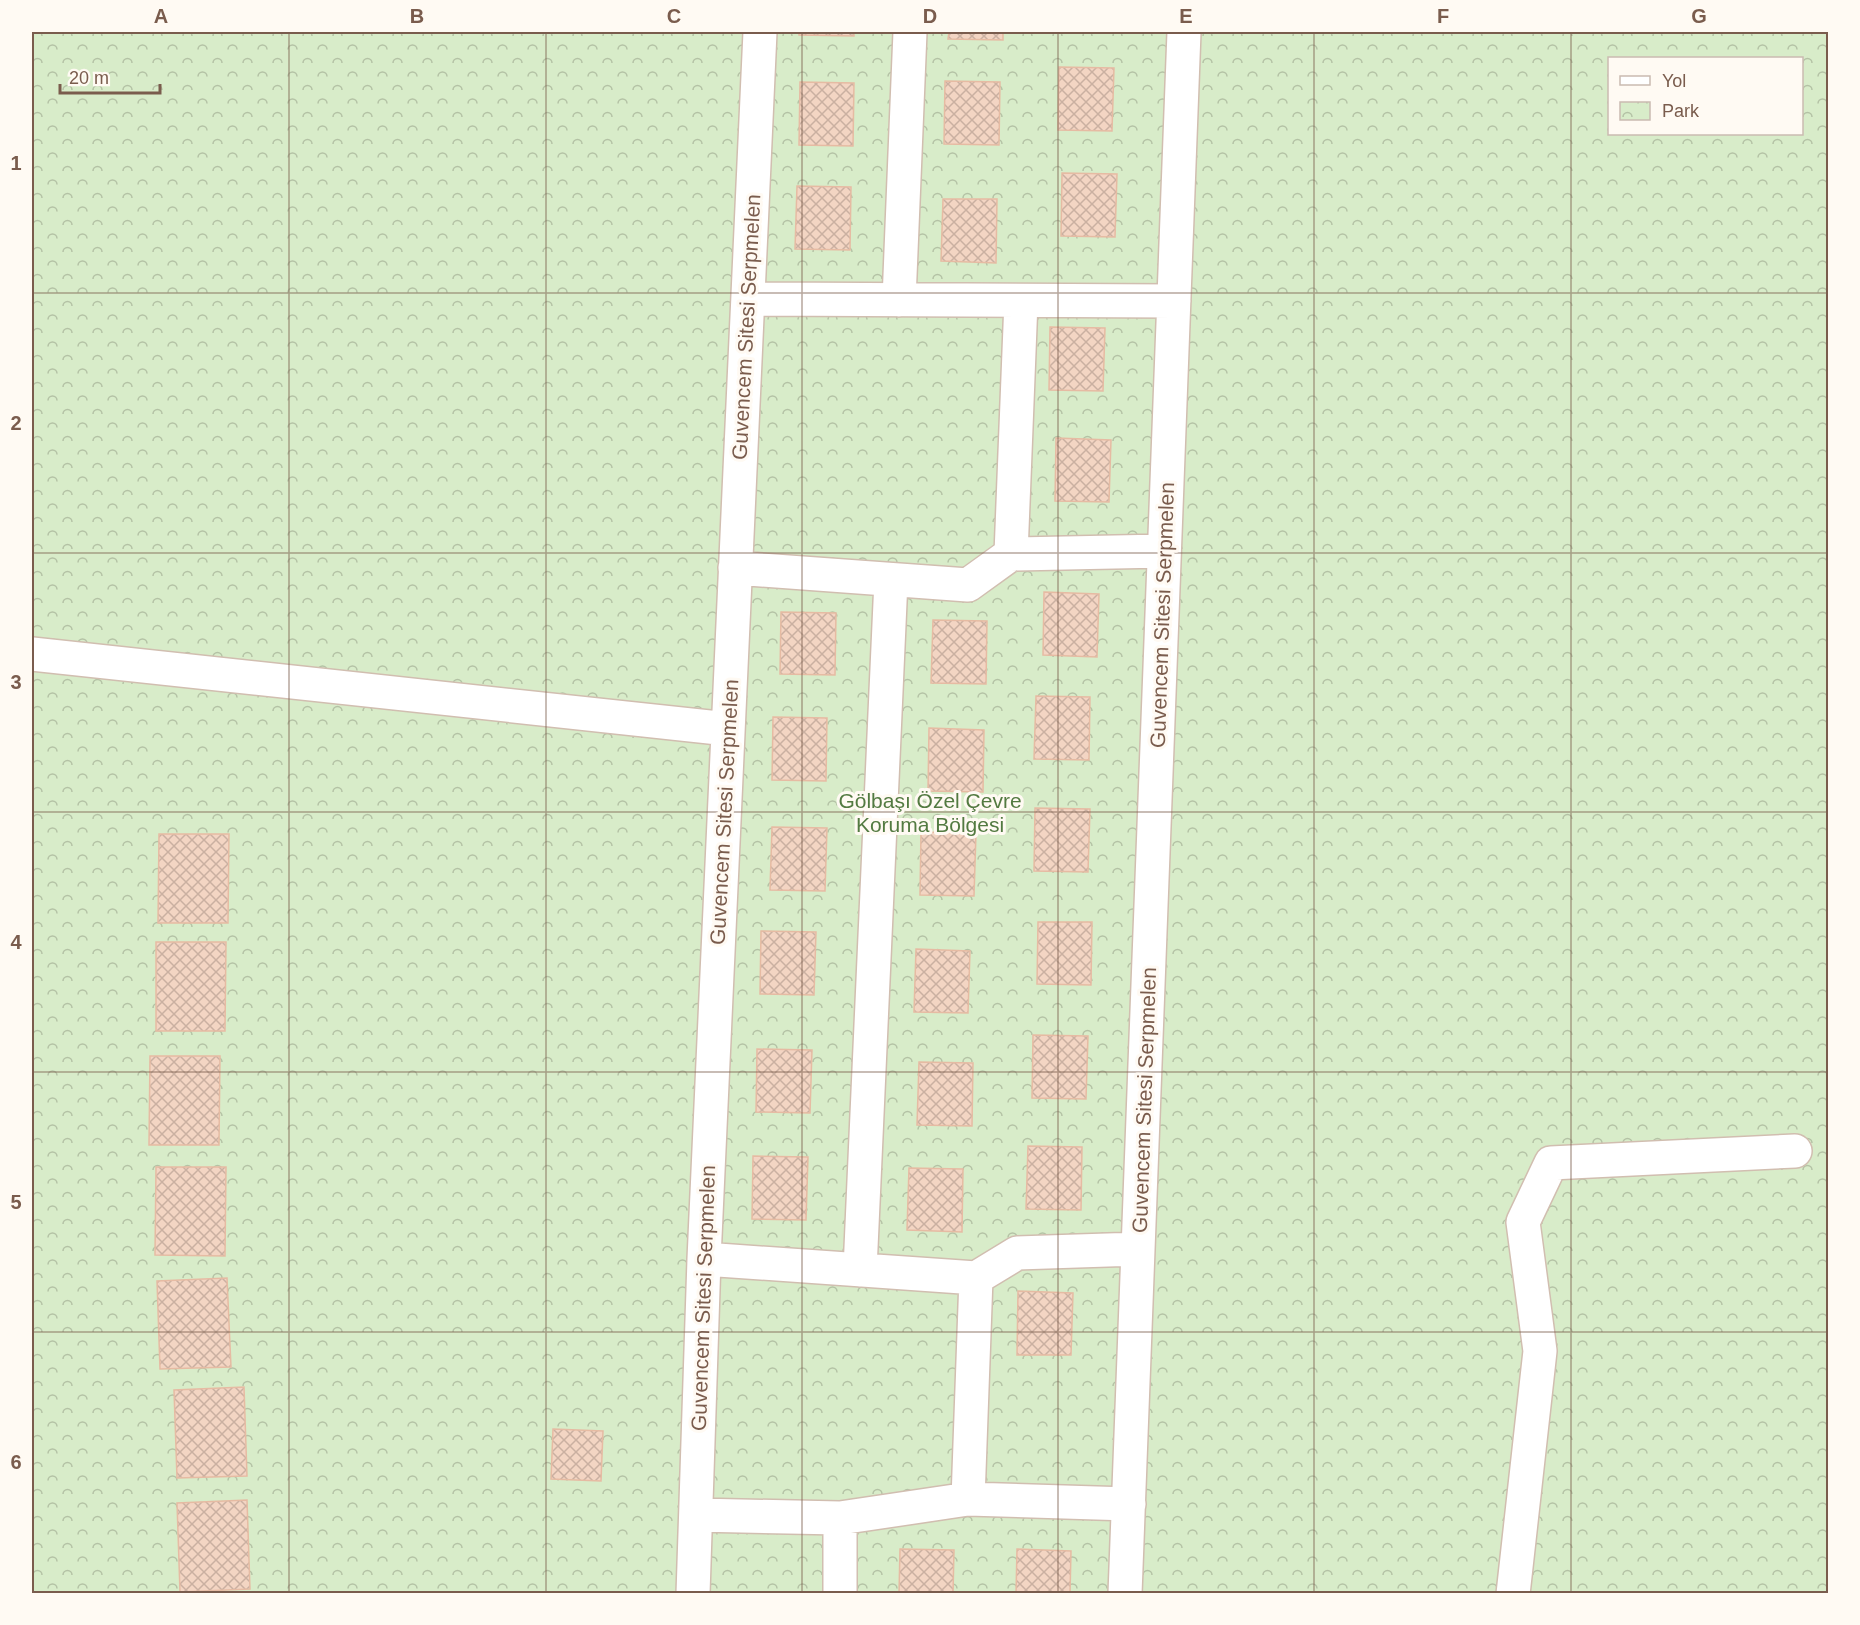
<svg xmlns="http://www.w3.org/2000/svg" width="1860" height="1625" font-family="Helvetica,sans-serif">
<defs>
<pattern id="park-crowns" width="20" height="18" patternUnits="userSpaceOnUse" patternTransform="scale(1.5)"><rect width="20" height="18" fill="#d8ecc9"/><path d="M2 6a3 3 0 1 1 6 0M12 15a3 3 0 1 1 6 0" fill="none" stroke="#b4c2a5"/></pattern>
<pattern id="building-cross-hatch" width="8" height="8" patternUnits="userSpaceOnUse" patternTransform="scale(1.5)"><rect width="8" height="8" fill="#f3d5c3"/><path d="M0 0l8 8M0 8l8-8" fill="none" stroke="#cab0a1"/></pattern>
</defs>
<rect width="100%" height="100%" fill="#fdf6ec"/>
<!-- park -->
<path fill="url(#park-crowns)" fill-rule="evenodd" d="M32,32h1796v1561h-1796zM1610,58h192v76h-192z"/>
<!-- building -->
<path fill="url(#building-cross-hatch)" stroke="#e6bba3" stroke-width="1.5" d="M799,32h55v4l-55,-1z
M949,32h54v8l-55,-1z
M1059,67l55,1 -2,63 -54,-1z
M945,81l55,1 -1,63 -55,-1z
M800,82l54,1 -1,63 -54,-1z
M1062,173l55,1 -2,63 -54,-1z
M797,186l54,1 -1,63 -55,-1z
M943,199h54l-1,64 -55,-2z
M1050,327l55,1 -2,63 -54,-1z
M1056,438l55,2 -2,62 -54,-1z
M1044,592l55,2 -2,63 -54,-2z
M781,612l55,1 -1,62 -55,-1z
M933,620l54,1 -1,63 -55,-1z
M1036,696l54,1 -1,63 -55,-1z
M773,717l54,1 -1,63 -54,-1z
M929,728l55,2 -1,62 -55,-1z
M1035,808l55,1 -2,63 -54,-1z
M772,827l55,1 -2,63 -55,-1z
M921,832l55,1 -2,63 -54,-1z
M159,834h70l-1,89h-70z
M1038,922h54l-1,63 -54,-1z
M761,931l55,1 -2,63 -54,-1z
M156,942h70l-1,89h-69z
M916,949l54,2 -2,62 -54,-1z
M1033,1035l55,1 -2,63 -54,-1z
M757,1049l55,1 -2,63 -54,-1z
M150,1056h70l-1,89h-70z
M919,1062l54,1 -1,63 -55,-1z
M1028,1146l54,1 -1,63 -55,-1z
M753,1156l55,1 -2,63 -54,-1z
M156,1167h70l-1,89 -70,-1z
M909,1168l54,1 -1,63 -55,-2z
M227,1278l4,89 -71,2 -3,-88z
M1018,1291l55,2 -2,62h-54z
M244,1387l3,89 -70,2 -3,-88z
M553,1429l50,2 -2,50 -50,-2z
M247,1500l3,89 -70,3 -3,-89z
M900,1549l54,1 -1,44h-54z
M1017,1549l54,2 -1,43h-54z"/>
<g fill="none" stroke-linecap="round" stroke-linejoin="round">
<!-- street casing -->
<g stroke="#d1beb0" stroke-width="36">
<path id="street" d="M748,299l426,2
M899,300l11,-268
M1011,554l10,-253
M735,568l233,17 43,-31 153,-3
M32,654l696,75
M704,1259l272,19 41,-25 121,-4
M860,1270l31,-690
M968,1499l8,-221
M696,1515l144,3 128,-19 161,5
M693,1594l11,-335 56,-1227
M840,1594v-76
M1125,1594l59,-1562
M1513,1594l27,-243 -17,-129 28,-59 244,-12"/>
</g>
<!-- street -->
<use href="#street" stroke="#fff" stroke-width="33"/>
</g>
<!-- grid -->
<path fill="none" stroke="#7a5c4d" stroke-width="1.5" stroke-opacity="0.55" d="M289,32v1562M546,32v1562M802,32v1562M1058,32v1562M1314,32v1562M1571,32v1562M32,293h1796M32,553h1796M32,812h1796M32,1072h1796M32,1332h1796"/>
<g text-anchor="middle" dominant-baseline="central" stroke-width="6" stroke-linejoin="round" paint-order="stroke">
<!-- street labels -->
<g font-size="21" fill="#7a5c4d" stroke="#fffaf3">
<text transform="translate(746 327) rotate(-87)">Guvencem Sitesi Serpmelen</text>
<text transform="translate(1162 615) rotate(-88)">Guvencem Sitesi Serpmelen</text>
<text transform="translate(724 812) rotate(-87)">Guvencem Sitesi Serpmelen</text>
<text transform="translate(1144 1100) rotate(-88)">Guvencem Sitesi Serpmelen</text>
<text transform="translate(703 1298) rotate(-88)">Guvencem Sitesi Serpmelen</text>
</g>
<!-- park labels -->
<g font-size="21" fill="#537a41" stroke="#fffaf3">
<text x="930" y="800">Gölbaşı Özel Çevre<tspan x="930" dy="24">Koruma Bölgesi</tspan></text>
</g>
</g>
<!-- border -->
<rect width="1860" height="1625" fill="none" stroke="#fffaf3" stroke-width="66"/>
<!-- legend -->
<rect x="1608" y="57" width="195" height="78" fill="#fffaf3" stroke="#cabbb1" stroke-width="1.5"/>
<rect x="1620" y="76" width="30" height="9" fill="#ffffff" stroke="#cabbb1" stroke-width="1.5"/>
<text x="1662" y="87" font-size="18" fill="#7a5c4d">Yol</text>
<rect x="1620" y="102" width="30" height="18" fill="url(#park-crowns)" stroke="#cabbb1" stroke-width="1.5"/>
<text x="1662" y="117" font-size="18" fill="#7a5c4d">Park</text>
<!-- scale -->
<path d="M60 84v9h100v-9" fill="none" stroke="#7a5c4d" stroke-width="3"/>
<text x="69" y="84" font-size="18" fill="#7a5c4d" stroke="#fffaf3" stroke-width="4.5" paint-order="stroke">20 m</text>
<rect x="33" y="33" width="1794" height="1559" fill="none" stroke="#7a5c4d" stroke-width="2"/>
<g font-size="20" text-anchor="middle" font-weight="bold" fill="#7a5c4d">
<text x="161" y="23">A</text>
<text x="417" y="23">B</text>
<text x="674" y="23">C</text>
<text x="930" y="23">D</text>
<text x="1186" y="23">E</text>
<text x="1443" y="23">F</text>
<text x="1699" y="23">G</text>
<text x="16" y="170">1</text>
<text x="16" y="430">2</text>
<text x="16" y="689">3</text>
<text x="16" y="949">4</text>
<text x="16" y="1209">5</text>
<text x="16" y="1469">6</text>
</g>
</svg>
